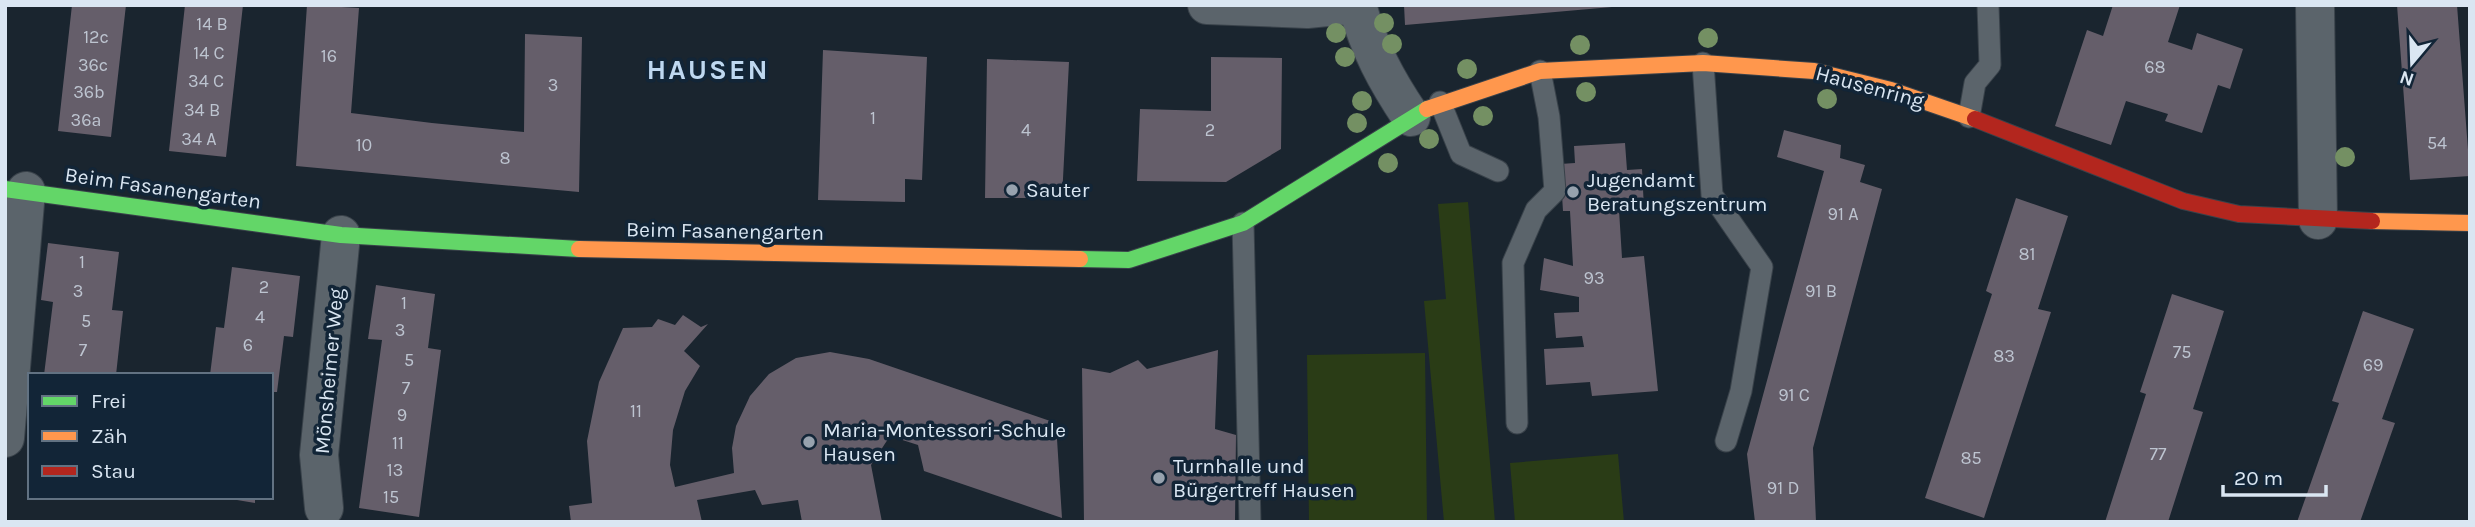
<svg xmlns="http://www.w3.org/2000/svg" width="2475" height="527" font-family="Karla,sans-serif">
<rect width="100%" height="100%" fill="#1a252f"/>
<!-- green -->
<path fill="#2a3c16" d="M1468,202l27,320h-51l-20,-221 22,-2 -8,-95z
M1425,353l2,169h-118l-2,-167z
M1618,454l6,68h-109l-5,-59z"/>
<!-- building -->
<path fill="#655e6a" d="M72,5h54l-15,132 -53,-6z
M185,5h58l-17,152 -57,-6z
M307,5l52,3 -8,105 81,10 92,9 1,-98 57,3 -3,155 -283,-26z
M1404,5h208v2l-207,18z
M2113,5h67l-12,37 24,8 5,-17 46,16 -13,40 -12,-4 -16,48 -37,-12 3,-7 -42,-13 -15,44 -56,-19 32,-96 16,6z
M2397,5h60l13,171 -60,4z
M823,50l104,7 -5,123 -17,-1v23l-87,-2z
M1211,57l71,1 -1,91 -55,33 -89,-1 3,-72 71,2z
M987,59l82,3 -7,136h-77z
M1784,130l57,15 -1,13 25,7 -5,17 22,7 -69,259 3,74h-61l-8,-68 77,-283 -47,-14z
M1625,143l2,27 15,-1 2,40 -25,1 3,48 22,-2 14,135 -66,5 -2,-14 -44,3 -2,-36 40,-2 -2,-11 -26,2 -2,-25 25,-1v-15l-39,-7 4,-32 29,8 -3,-55h-7l-3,-47 15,-1 -1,-17z
M2016,198l52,18 -30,93 13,3 -67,206 -59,-20 67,-204 -6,-3z
M48,243l71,9 -7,58 11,1 -7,64h-72l9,-73 -12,-2z
M232,267l68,9 -7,61 -9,-1 -7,56h-6v-17h-61l6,-48 8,1z
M376,285l59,9 -7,54 13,2 -22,167 -60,-9 23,-168 -14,-1z
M2172,294l52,17 -31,98 10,3 -35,110h-63l41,-128 -6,-2z
M2363,311l51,18 -32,90 13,4 -35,99h-63l42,-119 -7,-2z
M683,315l18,12 7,-3 -24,27 16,15 -15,25 -12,39 -3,35 5,22 59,-14 -2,-25 4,-22 14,-30 19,-22 27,-16 34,-6 39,7 187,64 6,95 -138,-47 -6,-26 -28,-9 -19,29 11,57h-80l-4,-22 -36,5 -7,-15 -58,10 5,22h-131l-2,-16 23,-3 -5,-62 12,-59 24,-54 29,-1 6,-8 17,6z
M1218,350l-3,79 21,6 -1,87h-151l-2,-154 28,5 28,-13 9,9z
M219,497h36v6z"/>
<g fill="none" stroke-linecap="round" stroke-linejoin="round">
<!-- lane casing -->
<g stroke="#39424a" stroke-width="23">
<path id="lane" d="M1703,63l9,132 50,72 -21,124 -15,50
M1440,102l21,52 37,17
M1969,117l6,-34 15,-18 -2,-60
M1243,223l7,299
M1517,423l-4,-160 23,-53 19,-19 -6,-74 -9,-46"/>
</g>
<!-- street casing -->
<g stroke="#39424a" stroke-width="40">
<path id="street" d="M1207,5l100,4 40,-4
M1357,5c12,43 29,75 54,112
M2315,5l3,215
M5,438l21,-247
M324,508l-5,-53 22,-220"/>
</g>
<!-- fast casing -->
<g stroke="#39424a" stroke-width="18">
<path id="fast" d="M5,189l336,46 238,14
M1080,259l49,1 114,-37 184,-114"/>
</g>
<!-- slow casing -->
<g stroke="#39424a" stroke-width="18">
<path id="slow" d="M1427,109l113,-38 163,-8 111,8 77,19 84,29
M2372,221l98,2
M579,249l501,10"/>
</g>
<!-- jam casing -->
<g stroke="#39424a" stroke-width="18">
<path id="jam" d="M1975,119l208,82 56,13 133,7"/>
</g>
<!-- lane -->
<use href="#lane" stroke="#5b646b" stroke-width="21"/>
<!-- street -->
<use href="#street" stroke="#5b646b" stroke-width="38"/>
<!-- fast -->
<use href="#fast" stroke="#63d668" stroke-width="16"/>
<!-- slow -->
<use href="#slow" stroke="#ff974d" stroke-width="16"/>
<!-- jam -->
<use href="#jam" stroke="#b3261e" stroke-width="16"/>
</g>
<!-- trees -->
<g fill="#749063">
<circle cx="1384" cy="23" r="10"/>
<circle cx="1336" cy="33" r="10"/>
<circle cx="1708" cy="38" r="10"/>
<circle cx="1392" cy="44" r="10"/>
<circle cx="1580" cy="45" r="10"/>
<circle cx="1345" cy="57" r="10"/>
<circle cx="1467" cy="69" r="10"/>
<circle cx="1586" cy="92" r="10"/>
<circle cx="1827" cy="99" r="10"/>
<circle cx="1362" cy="101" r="10"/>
<circle cx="1483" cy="116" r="10"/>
<circle cx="1357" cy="123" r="10"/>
<circle cx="1429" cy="139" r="10"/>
<circle cx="2345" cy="157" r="10"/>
<circle cx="1388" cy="163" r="10"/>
</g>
<!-- markers -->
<g fill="#97a2ae" stroke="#122537" stroke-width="2.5">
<circle cx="1012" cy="190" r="7"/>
<circle cx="1573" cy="192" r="7"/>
<circle cx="809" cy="442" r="7"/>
<circle cx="1159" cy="478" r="7"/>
</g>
<g text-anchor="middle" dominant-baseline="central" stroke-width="7" stroke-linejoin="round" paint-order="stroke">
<!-- number labels -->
<g font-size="18" fill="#bdc4d0">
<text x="212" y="24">14 B</text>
<text x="96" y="37">12c</text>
<text x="209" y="53">14 C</text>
<text x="329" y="56">16</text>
<text x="93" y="65">36c</text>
<text x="2155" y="67">68</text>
<text x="206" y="81">34 C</text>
<text x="553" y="85">3</text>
<text x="89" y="92">36b</text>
<text x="202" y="110">34 B</text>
<text x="873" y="118">1</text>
<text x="86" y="120">36a</text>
<text x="1026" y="130">4</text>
<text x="1210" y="130">2</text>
<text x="199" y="139">34 A</text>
<text x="2437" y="143">54</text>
<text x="364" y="145">10</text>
<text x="505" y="158">8</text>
<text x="1843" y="214">91 A</text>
<text x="2027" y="254">81</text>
<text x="82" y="262">1</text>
<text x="1594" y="278">93</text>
<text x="264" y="287">2</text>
<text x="78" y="291">3</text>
<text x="1821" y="291">91 B</text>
<text x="404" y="303">1</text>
<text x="260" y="317">4</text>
<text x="86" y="321">5</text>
<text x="400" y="330">3</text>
<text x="248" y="345">6</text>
<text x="83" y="350">7</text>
<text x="2182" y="352">75</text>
<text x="2004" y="356">83</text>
<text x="409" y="360">5</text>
<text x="2373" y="365">69</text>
<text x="406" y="388">7</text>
<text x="1794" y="395">91 C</text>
<text x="636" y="411">11</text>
<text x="402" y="415">9</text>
<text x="398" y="443">11</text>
<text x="2158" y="454">77</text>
<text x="1971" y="458">85</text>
<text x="395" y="470">13</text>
<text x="1783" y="488">91 D</text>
<text x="391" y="497">15</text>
</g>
<!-- street labels -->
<g font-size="21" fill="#dae6f2" stroke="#122537">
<text transform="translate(1870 87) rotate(15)">Hausenring</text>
<text transform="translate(163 188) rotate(8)">Beim Fasanengarten</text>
<text transform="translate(725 231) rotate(1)">Beim Fasanengarten</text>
<text transform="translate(329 371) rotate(-85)">Mönsheimer Weg</text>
</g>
<!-- poi labels -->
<g font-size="21" fill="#dae6f2" stroke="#122537" text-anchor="start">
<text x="1587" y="180">Jugendamt<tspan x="1587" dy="24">Beratungszentrum</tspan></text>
<text x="1026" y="190">Sauter</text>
<text x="823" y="430">Maria-Montessori-Schule<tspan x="823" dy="24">Hausen</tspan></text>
<text x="1173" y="466">Turnhalle und<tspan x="1173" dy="24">Bürgertreff Hausen</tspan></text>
</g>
<!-- district labels -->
<g font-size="28" font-weight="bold" letter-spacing="2" fill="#bfd8f0" stroke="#122537">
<text x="708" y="69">HAUSEN</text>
</g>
</g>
<!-- border -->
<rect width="2475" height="527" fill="none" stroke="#dae6f2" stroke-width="14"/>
<!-- legend -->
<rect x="28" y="373" width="245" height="126" fill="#122537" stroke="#627282" stroke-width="2"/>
<rect x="42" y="396" width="35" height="10" fill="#63d668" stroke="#627282" stroke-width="2"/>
<text x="91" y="408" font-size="21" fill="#dae6f2">Frei</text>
<rect x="42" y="431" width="35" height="10" fill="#ff974d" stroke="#627282" stroke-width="2"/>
<text x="91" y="443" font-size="21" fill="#dae6f2">Zäh</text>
<rect x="42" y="466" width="35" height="10" fill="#b3261e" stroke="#627282" stroke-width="2"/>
<text x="91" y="478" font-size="21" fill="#dae6f2">Stau</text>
<!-- north arrow -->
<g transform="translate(2412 63) rotate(199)" stroke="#122537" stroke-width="5" paint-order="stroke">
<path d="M0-5L12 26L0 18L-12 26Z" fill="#dae6f2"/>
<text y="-10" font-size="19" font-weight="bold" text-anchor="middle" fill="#dae6f2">N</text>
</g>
<!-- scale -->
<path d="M2223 485v10h103v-10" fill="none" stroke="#dae6f2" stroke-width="3.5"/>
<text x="2234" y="485" font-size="21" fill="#dae6f2" stroke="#122537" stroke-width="5" paint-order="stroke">20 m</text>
</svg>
